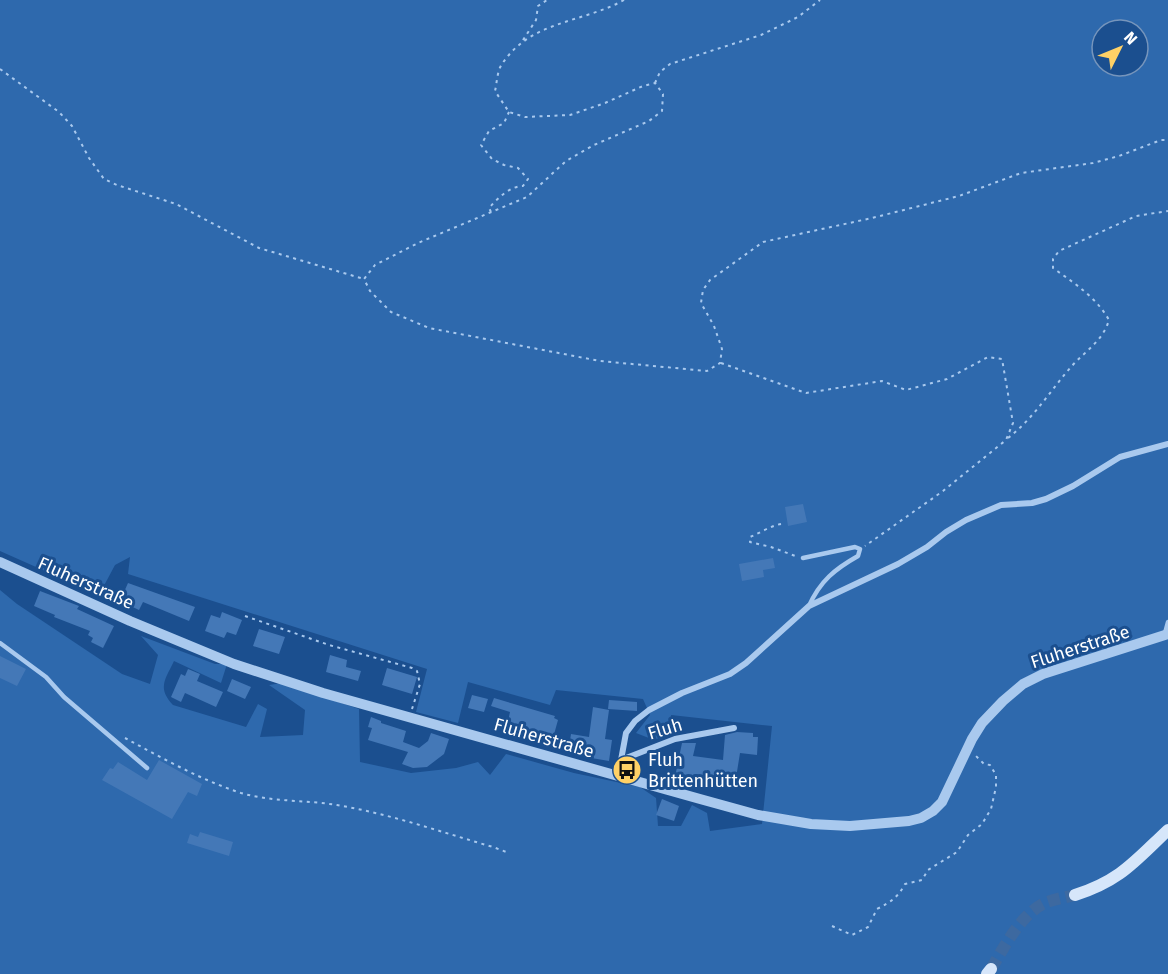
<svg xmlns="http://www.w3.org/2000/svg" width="1168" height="974" font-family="'Fira Sans',sans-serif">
<rect width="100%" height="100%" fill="#1b4f8f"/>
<!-- green -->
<path fill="#2e69ad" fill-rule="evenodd" d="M0,0h1168v974h-1168v-384l17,14 105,70 28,10 8,-29 -17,-19 74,28h12l-6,19 -47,-22c-9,19 -17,27 -1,44l73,22 12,-23 9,5 -7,28 43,-2 2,-25 -36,-25 13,-2 77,26 1,53 51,11 45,-5 22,-6 12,13 16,-21 68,19 66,14 16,11 2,28h23l11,-21 15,8 3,18 52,-7 10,-98 -101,-11 2,17 -19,8 -18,-7 14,-18 -7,-16 -87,-9 -6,15 -82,-23 -10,41 -42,-11 11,-43 -299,-95 2,-17 -15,8 -16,30 -99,-44zM1102,30h36v36h-36z"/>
<!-- building -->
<path fill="#4478b7" d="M803,504l4,18 -19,4 -3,-19z
M773,558l2,10 -12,2 1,7 -22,4 -3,-17z
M128,583l67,24 -6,14 -46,-19 -4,8 -19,-9z
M40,591l39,15 -2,3 37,17 -11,22 -12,-6 2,-4 -5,-3 2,-4 -36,-14 1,-2 -21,-9z
M222,612l20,8 -6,15 -9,-3 -3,6 -19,-7 6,-16 9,3z
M259,629l26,8 -6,17 -26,-8z
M330,655l17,5 -1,7 15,4 -3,10 -32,-9z
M0,656l26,13 -9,17 -17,-8z
M387,668l30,9 -5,17 -30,-9z
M188,669l12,5 -3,7 26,11 -7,15 -31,-14 -4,9 -10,-5 10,-23 4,2z
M232,679l19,8 -6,12 -18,-8z
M472,695l16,4 -4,13 -16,-4z
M494,698l61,18 -1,2 4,2 -5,18 -4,-1 -1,3 -38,-11 2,-7 -4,-1 2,-9 -19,-6z
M609,700l28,2v9l-29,-2z
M593,707l16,3 -4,29 7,1 -3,21 -41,-7 3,-20 18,3z
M371,717l10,4v2l25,8 -3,11 16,6 9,-7 3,-8 18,6 -5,15 -17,13 -14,1 -11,-4 6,-12 -40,-12 4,-12 -4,-1z
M737,732l16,1v4h5l-1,18 -17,-2 -5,31 -47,-7 -1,2 -12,-2 7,-34h14l-3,13 30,4 2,-25z
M159,760l43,24 -5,12 -9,-4 -16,27 -70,-39 8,-12 3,1 5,-7 29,18z
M662,799l17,7 -5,15 -18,-6z
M200,832l33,10 -4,14 -42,-13 3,-9 8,3z"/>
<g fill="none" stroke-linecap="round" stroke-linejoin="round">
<!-- secondary-tunnel -->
<path stroke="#3d69a0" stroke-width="12" stroke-dasharray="12 6" stroke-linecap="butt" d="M991,969c14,-23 30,-56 56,-67 9,-3 19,-5 28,-7"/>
<!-- path -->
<path stroke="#a9c9ee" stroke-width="2" stroke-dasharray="3 4.5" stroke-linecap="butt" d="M624,0c-41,23 -93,20 -122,64 -5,7 -5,19 -7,27l14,21 16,5 45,-2 35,-12 38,-17 12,-3 8,11 -1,17 -13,10 -55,24 -28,16 -39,36 -109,46 -43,22 -11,14 6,12 21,21 38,16 171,33 107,10 13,-8 2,-14 -8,-23 -13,-23 2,-13 7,-10 53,-38 109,-24 87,-22 62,-23 72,-10 26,-7 42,-16h7
M523,40l13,-20 2,-14 9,-6
M0,69l59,43 13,14 17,32 15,21 13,6 59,19 83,44 105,31
M655,83l5,-11 10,-8 91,-29 37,-18 22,-17
M491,212l-2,-4c9,-10 21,-22 34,-22l5,-7 -10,-11 -14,-3 -12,-6 -11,-14 8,-14 15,-8 5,-11
M721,363l85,30 76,-12 24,9 41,-11 41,-22 14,2 11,64 -7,17 -63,51 -78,55
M1008,438c26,-20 42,-47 63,-71 14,-16 32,-26 38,-47 -13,-23 -35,-37 -56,-52v-9l6,-8 77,-35 32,-5
M781,524c-11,2 -21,9 -31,13v5l21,5 27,10
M245,616l84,29 83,23 5,3 3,13 -8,25
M125,738c37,20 76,42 116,55 31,9 65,7 96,12 53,9 104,27 156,42l16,6
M832,926l20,9 16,-8 9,-18c14,-7 21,-12 28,-25l17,-4 6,-10 29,-18 11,-17 14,-11 9,-15 5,-22v-12l-6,-10 -6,-1 -8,-8"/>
<!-- service -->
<path stroke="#a9c9ee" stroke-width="4.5" d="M803,558l52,-11 5,2 -2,7c-23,13 -38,25 -49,50
M1165,633l3,-11
M0,643l46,34 18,20 83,71"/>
<!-- minor -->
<path stroke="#a9c9ee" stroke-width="6" d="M621,760l5,-27 9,-12 14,-11 33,-17 48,-19 16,-11 63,-57 89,-42 29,-17 19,-15 20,-12 35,-15 31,-2 14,-4 27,-13 47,-29 48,-13
M617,775l4,-15 54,-21 59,-11"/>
<!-- tertiary -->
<path stroke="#a9c9ee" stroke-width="10" d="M0,562l130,59 104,43 89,29 377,106 58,16 53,9 39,2 59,-5 12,-3 12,-7 9,-9 30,-63 10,-16 21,-22 20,-17 20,-10 125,-40"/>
<!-- secondary -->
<path stroke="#d6e6fa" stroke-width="12" d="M1075,895c45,-14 60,-34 93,-65
M987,974l4,-5"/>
</g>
<!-- icons -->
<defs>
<g id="bus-disc" transform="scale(1.5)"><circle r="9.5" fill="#ffd166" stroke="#1b4f8f"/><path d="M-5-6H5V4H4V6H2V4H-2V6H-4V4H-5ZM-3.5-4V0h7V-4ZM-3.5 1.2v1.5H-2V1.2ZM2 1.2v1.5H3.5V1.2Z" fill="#111"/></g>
</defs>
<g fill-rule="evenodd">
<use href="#bus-disc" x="627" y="770"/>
</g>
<g text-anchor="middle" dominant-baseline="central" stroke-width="6" stroke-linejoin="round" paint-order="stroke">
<!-- street labels -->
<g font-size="18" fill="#fff" stroke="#1b4f8f">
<text transform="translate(86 583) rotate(24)">Fluherstraße</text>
<text transform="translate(1080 647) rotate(-18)">Fluherstraße</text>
<text transform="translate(665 729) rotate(-17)">Fluh</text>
<text transform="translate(544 738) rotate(16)">Fluherstraße</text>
</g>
<!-- poi labels -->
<g font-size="18" fill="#fff" stroke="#1b4f8f" text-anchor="start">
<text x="648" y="760">Fluh<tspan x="648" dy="21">Brittenhütten</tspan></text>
</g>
</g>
<!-- north arrow -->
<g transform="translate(1120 48) rotate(47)"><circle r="28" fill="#1b4f8f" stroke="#7695bc" stroke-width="1.5"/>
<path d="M0-4.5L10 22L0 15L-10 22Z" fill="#ffd166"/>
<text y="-9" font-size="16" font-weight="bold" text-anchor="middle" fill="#ffffff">N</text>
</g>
</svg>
